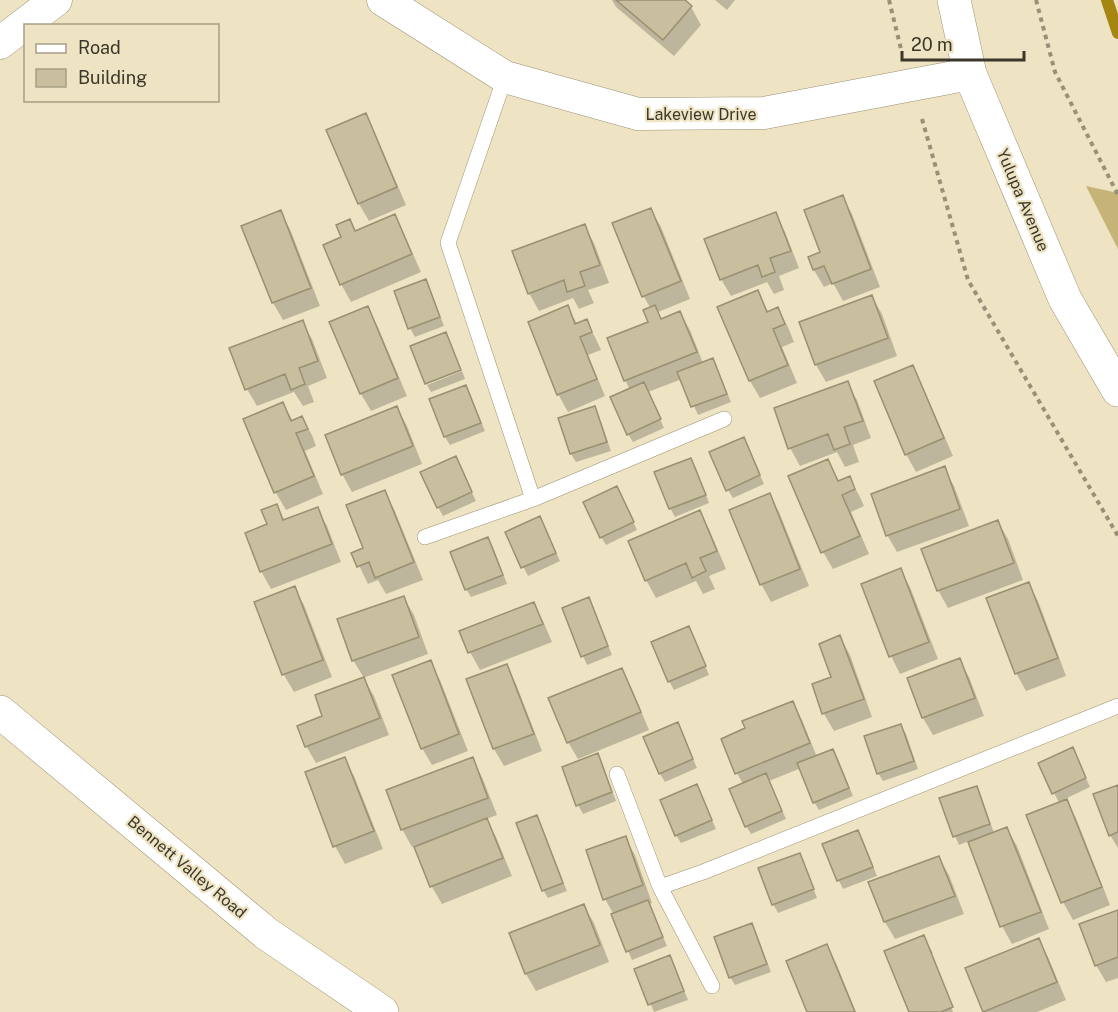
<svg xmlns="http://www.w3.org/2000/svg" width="1118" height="1012" font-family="'Public Sans',sans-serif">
<rect width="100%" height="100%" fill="#eee4c3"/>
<!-- green -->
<path fill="#c5b378" d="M1086,186l32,7v56z"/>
<!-- shadow -->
<path fill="#0003" d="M612,0h70l9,7 10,18 -27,31 -58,-49z
M715,0h20l-8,10z
M365,115l10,18 31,72 -37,16 -10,-17 -31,-74z
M842,197l10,17 28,73 -37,14 -10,-18 -9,4 -10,-17 -5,-12 13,-5z
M651,210l10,17 29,72 -32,13 4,8 18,-7 10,17 13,33 10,-3 4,8 14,34 -33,13 -16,-36 -34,13 16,36 -31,14 -5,-8 2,-44 -5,-10 25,-57 1,-14 -7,-12 -30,-73z
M280,212l10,17 30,77 -37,14 -10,-17 -30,-76z
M775,214l10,18 14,36 -20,8 5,14 -10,4 -7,-12 -36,14 -10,-17z
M394,216l10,18 17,38 -70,30 -10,-18 -16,-38 18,-9 7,-16 6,12z
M584,226l10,17 15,40 -21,7 6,13 -15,6 -6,-11 -34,13 -10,-18z
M425,281l5,8 14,37 -29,11 -5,-9z
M757,292l12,21 9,-4 10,18 6,15 -12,5 15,36 -37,15 -10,-17 -31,-73z
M872,297l10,17 15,42 -71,26 -10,-17 -15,-43z
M567,307l11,18 8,-4 10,18 5,11 -13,5 17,41 -37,16 -10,-18z
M367,308l10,17 30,71 -36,15 -10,-17 -30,-71z
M302,322l10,17 15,39 -19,8 6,16 -11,4 -9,-14 -37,14 -10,-17z
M912,367l10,18 31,71 -37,16 -10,-18z
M462,371l3,8 -34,13 -4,-7z
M847,383l10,17 14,38 -18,7 6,17 -14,5 -8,-15 -37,14 -10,-18z
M470,395l15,36 -35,14 -5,-8 -14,-37z
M283,404l10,17 9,-3 10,17 4,11 -11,5 18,43 -37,16 -10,-17 -31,-74z
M397,408l10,18 15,38 -70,28 -10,-18 -15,-38z
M594,408l5,8 12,35 -35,11 -5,-8 -11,-35z
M748,448l16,36 -31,14 -5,-8z
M691,459l5,9 13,35 -34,14 -5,-9z
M828,461l11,21 10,-4 10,17 5,11 -13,6 18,42 -36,15 -10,-17z
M460,467l16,34 -33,15 -5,-9z
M944,468l10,18 15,40 -72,26 -10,-17z
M384,492l10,17 29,71 -37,14 -8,-14 -10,4 -15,-31 12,-4z
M769,495l10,17 30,74 -38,16 -10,-18z
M621,496l16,34 -31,15 -5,-8z
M276,506l9,15 32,-12 10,17 14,36 -70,27 -10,-18 8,-46z
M699,512l10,17 17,40 -17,7 6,13 -12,5 -7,-13 -40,17 -10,-18z
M998,522l10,17 15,41 -75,28 -10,-18z
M544,526l16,35 -32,15 -21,-43z
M488,539l5,8 14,37 -36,13 -5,-8z
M900,570l10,17 28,72 -38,15 -9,-18z
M1028,583l10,18 28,75 -40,15 -10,-18z
M294,588l10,17 28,72 -38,15 -10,-17 -28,-72z
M404,598l10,17 14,39 -65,24 11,18 15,39 -73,28 -10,-17 18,-30 40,-38 -11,-18z
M589,599l4,8 19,48 -25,10 -4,-9z
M533,604l10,17 9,21 -72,28 -10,-18z
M693,636l16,39 -35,15 -5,-9z
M840,637l10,18 22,62 -38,14 -10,-17 -10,-29 19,-7z
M959,660l10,17 15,39 -51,19 -10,-17 -14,-39z
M430,662l10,18 28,71 -36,14 -10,-17z
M506,666l10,18 26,67 -38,15 -10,-17 -26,-69z
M621,670l10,17 18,43 -71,29 -10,-17z
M792,703l10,17 15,37 16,-7 5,9 15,37 -34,14 -5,-8 -13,-34 -32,13 17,38 -35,15 -5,-8 -3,-42 -6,-11 10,-44z
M901,726l5,8 12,35 -35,12 -5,-8z
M682,733l15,35 -32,14 -5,-8z
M597,755l5,9 14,37 -33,13 -5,-9z
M1077,758l13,29 -25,12 11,19 34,87 -37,15 -10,-18 -3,-98 -6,-11z
M344,759l10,17 29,73 -38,15 -10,-18z
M472,759l10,18 15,38 -11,4 10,18 16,39 -70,28 -10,-17 -17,-41 -3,1 -10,-18 -14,-38z
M697,786l19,43 -35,14 -5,-8z
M976,787l5,9 13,37 13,-4 10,17 32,83 -37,15 -10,-18 -33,-85 -10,4 -4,-9z
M1118,787v61l-8,-13z
M536,817l5,8 26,66 -19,7 -5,-8z
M858,832l5,8 14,36 -34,13 -4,-8 -15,-36z
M625,838l10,17 17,48 -3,1 18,42 -35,14 -4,-9 -14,-36 -9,-16z
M799,855l5,8 13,35 -39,15 -5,-9z
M939,858l10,17 15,39 -69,25 -10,-17 -15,-39z
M584,906l10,17 15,39 -73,29 -10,-17z
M1118,911v67l-12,4 -10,-17z
M751,925l5,8 15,39 -36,13 -5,-8z
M923,937l10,16h-3l23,59h-43z
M1038,940l10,17 18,43 -29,12h-52l-18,-43z
M826,946l10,17 20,49h-47z
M669,957l5,8 14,35 -34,12 -18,-42z"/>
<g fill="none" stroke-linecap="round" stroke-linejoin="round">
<!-- stream -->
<path stroke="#a48611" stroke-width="12" d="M1107,0l11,33"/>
</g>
<!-- building -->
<path fill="#c9bf9e" stroke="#999071" stroke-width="1.5" d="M616,0h69l7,6 -29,34z
M366,113l31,74 -39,17 -32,-74z
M843,195l28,74 -39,15 -8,-18 -11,4 -5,-13 12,-5 -16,-42z
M651,208l30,73 -39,16 -30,-74z
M281,210l30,78 -39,15 -31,-77z
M776,212l15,39 -21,7 5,14 -13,5 -4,-12 -38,15 -16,-41z
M395,214l17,40 -72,31 -17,-40 18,-8 -5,-12 14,-6 5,12z
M585,224l15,41 -20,7 5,14 -18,6 -3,-12 -36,14 -16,-43z
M426,279l14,38 -32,12 -14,-38z
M758,290l9,22 11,-5 7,17 -12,5 15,36 -39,16 -32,-74z
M872,295l16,43 -73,27 -16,-43z
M568,305l7,19 12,-5 5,13 -12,5 17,42 -40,16 -29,-73z
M655,305l6,14 19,-8 17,41 -73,29 -17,-43 41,-16 -5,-12z
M368,306l30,72 -38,16 -31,-72z
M303,320l15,41 -19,7 6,16 -14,6 -6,-16 -40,16 -16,-42z
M446,332l15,38 -36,14 -15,-38z
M713,358l14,36 -36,13 -14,-35z
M913,365l31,73 -39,17 -31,-74z
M848,381l15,40 -19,6 6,17 -16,6 -6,-16 -40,15 -14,-41z
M644,382l17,37 -34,16 -17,-38z
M466,385l15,38 -37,14 -15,-38z
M283,402l8,19 11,-5 6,13 -12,4 18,43 -40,17 -31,-74z
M397,406l16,40 -72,29 -16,-40z
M595,406l12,36 -37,12 -12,-36z
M744,437l16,38 -34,16 -17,-39z
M456,456l16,36 -35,16 -17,-36z
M691,458l15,37 -37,14 -15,-37z
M828,459l10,22 12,-5 5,13 -13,6 18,41 -39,17 -33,-77z
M945,466l15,43 -74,27 -15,-42z
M617,486l17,36 -34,16 -17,-36z
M385,490l29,72 -39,16 -6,-16 -12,5 -6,-14 12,-5 -17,-43z
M770,493l30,76 -40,16 -31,-75z
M277,504l6,16 35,-13 14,37 -72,28 -15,-39 22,-9 -6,-14z
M700,510l17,41 -17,7 6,13 -14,7 -6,-15 -41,18 -17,-40z
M540,516l16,37 -35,15 -16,-36z
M998,520l16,43 -77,28 -16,-42z
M488,537l15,38 -38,15 -15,-38z
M901,568l28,74 -40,15 -28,-73z
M1029,582l29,76 -43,16 -29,-76z
M295,586l28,74 -41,15 -28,-73z
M404,596l15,41 -67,24 -15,-42z
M589,597l19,49 -27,11 -19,-49z
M534,602l9,22 -75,29 -9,-22z
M689,626l17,40 -38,16 -17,-40z
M840,635l24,64 -42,15 -10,-30 19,-7 -12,-33z
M960,658l15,40 -53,20 -15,-40z
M431,660l28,74 -38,15 -29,-74z
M507,664l27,70 -41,15 -27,-70z
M622,668l19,44 -74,31 -19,-45z
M364,677l16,41 -75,29 -8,-21 25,-10 -7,-21z
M793,701l17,42 -75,31 -14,-35 24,-11 -3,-7z
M678,722l15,37 -34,15 -16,-37z
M901,724l13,37 -37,13 -13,-38z
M1073,747l13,31 -34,16 -14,-31z
M833,749l16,39 -36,15 -16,-40z
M598,753l14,39 -36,14 -14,-39z
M345,757l29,74 -41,16 -28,-75z
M473,757l15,41 -87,32 -15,-40z
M766,773l16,38 -37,16 -16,-38z
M697,784l15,36 -37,16 -15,-36z
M1118,785v47l-9,4 -16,-42z
M977,786l13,38 -37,13 -14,-39z
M1067,799l35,88 -41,16 -35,-88z
M537,815l26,68 -21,8 -26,-68z
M487,818l16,40 -73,29 -16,-40z
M1007,827l34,85 -41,15 -32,-85z
M858,830l15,37 -36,14 -15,-37z
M626,836l17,49 -40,15 -17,-50z
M800,853l14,36 -42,16 -14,-37z
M939,856l16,40 -71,26 -16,-40z
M648,900l15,37 -37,15 -15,-38z
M584,904l16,41 -75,29 -16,-41z
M1118,910v47l-23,9 -16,-42z
M752,923l15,41 -38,14 -15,-41z
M924,935l29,72 -12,5h-32l-25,-61z
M1039,938l18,44 -74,30 -18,-44z
M827,944l28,68h-48l-21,-51z
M670,955l14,36 -36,14 -14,-36z"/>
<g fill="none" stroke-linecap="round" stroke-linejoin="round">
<!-- lane casing -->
<g stroke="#9a9172" stroke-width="16">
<path id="lane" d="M533,499l191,-80
M425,537l108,-38 -85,-256 57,-166
M617,774l43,113 43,-15 415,-166
M660,887l52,99"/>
</g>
<!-- street casing -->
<g stroke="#9a9172" stroke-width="33">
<path id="street" d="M383,0l122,77 133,37 126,-1 206,-39
M0,43l56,-43"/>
</g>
<!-- secondary casing -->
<g stroke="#9a9172" stroke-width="34">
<path id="secondary" d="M954,0l16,74 95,225 53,91
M0,712l267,222 115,78"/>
</g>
<!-- path -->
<path stroke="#989079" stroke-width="4" stroke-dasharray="4.5 4.5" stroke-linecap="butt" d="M889,0l12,49
M1036,0l19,72 63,123
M922,119l46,161 150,256"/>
<!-- lane -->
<use href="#lane" stroke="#fff" stroke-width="15"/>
<!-- street -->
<use href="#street" stroke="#fff" stroke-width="32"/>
<!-- secondary -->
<use href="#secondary" stroke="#fff" stroke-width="33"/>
</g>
<g text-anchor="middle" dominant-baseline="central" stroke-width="4.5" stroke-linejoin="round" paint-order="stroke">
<!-- street labels -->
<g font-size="16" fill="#3b372a" stroke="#eee4c3">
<text x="701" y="114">Lakeview Drive</text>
<text transform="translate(1023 200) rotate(67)">Yulupa Avenue</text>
<text transform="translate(187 867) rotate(40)">Bennett Valley Road</text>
</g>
</g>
<!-- legend -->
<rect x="24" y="24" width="195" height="78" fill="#eee4c3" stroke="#a69f86" stroke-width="1.5"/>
<rect x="36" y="44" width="30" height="9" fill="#ffffff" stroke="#a69f86" stroke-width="1.5"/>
<text x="78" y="54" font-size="18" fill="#3b372a">Road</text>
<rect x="36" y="69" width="30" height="18" fill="#c9bf9e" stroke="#a69f86" stroke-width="1.5"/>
<text x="78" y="84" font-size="18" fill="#3b372a">Building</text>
<!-- scale -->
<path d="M902 51v9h122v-9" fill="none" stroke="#3b372a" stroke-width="3"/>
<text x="911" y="51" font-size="18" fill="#3b372a" stroke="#eee4c3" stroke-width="4.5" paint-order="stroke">20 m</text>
</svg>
